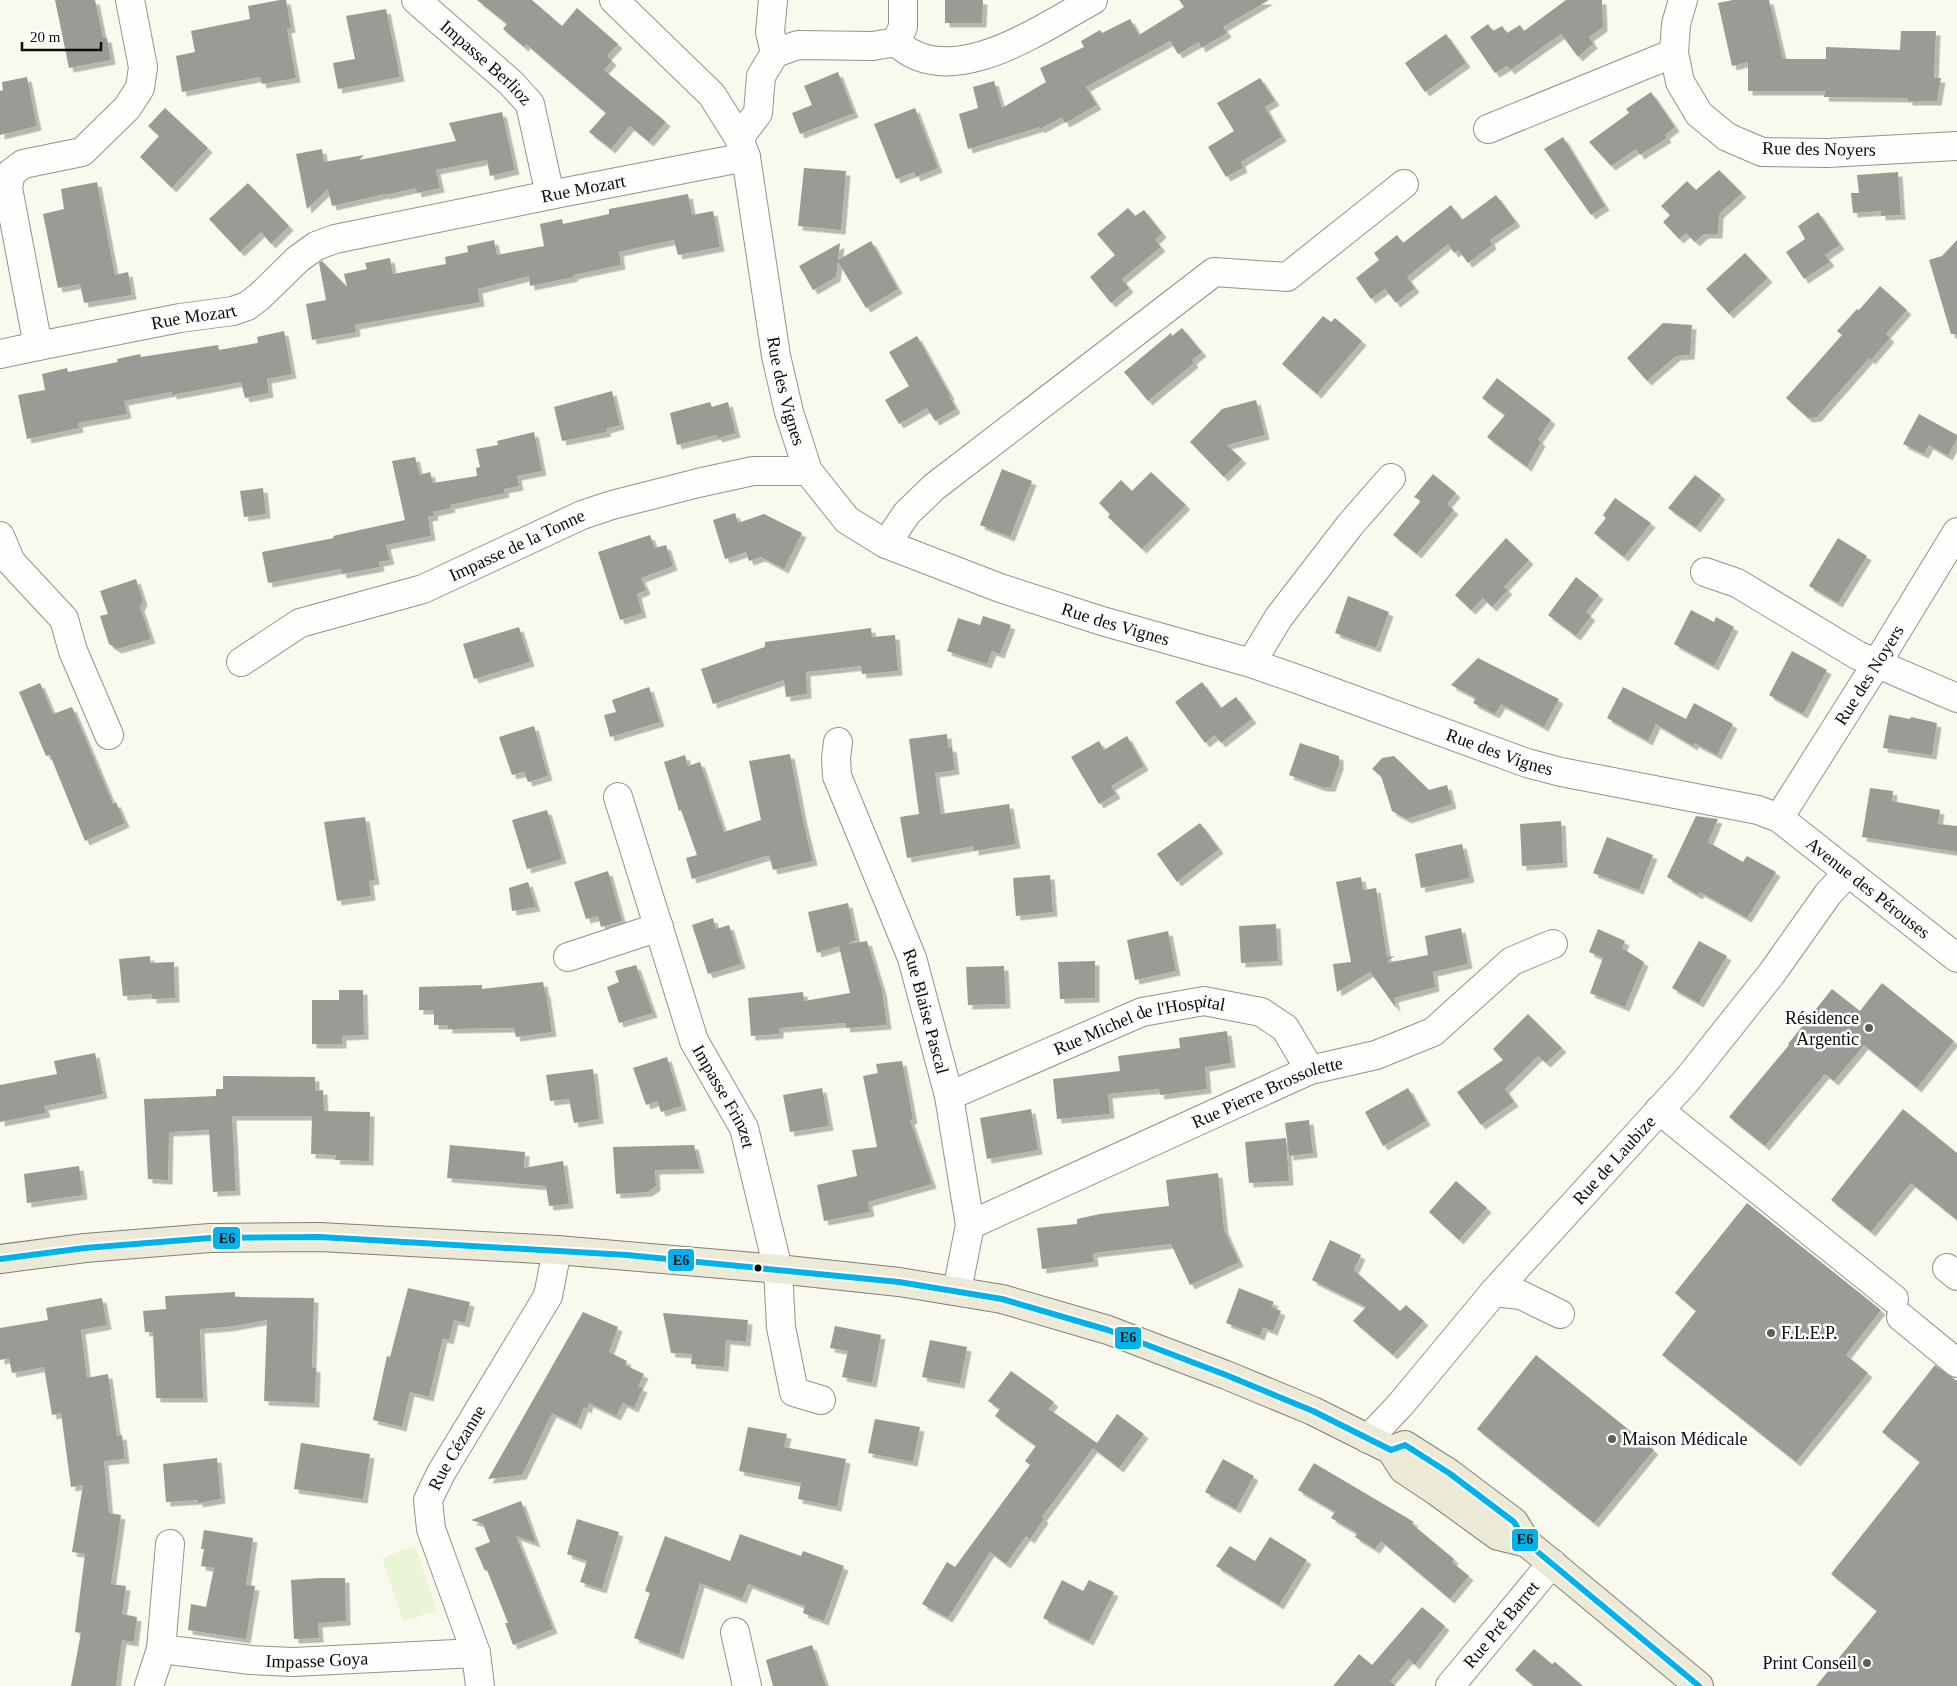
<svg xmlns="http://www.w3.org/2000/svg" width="1957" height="1686" font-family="'Times New Roman',serif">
<defs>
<filter id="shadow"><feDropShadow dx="4.5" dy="4.5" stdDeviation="0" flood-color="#0004"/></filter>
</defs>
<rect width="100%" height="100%" fill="#faf9ed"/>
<!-- pitch -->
<path fill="#eaf5d6" d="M415,1546l22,65 -34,10 -21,-63z"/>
<!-- building -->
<path fill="#9c9a94" filter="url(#shadow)" d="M55,0h40l8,38h4l4,22 -42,8z
M280,0h6l5,28 -4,1 9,49 -34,6 -2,-7 -78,15 -6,-36 19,-4 -4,-21 59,-12 -2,-13z
M477,0h55l30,26 15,-18 41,36 -11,12 5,5 -8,9 62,52 -17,20 -19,-16 -19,23 -22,-17 17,-19 -80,-69 -2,3 -21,-18 4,-5z
M945,0h38l-1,23h-37z
M1179,0h90l-46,27 4,6 -26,15 -2,-6 -21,12 -8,-13 -84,46 11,18 -32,18 -3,-6 -22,12v-2l-72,22 -9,-35 19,-6 -5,-21 21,-6 8,27 44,-26 -6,-14 44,-21 -3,-6 19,-11 2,3 28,-14 9,16 45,-28z
M1566,0h36l1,27 -14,10 4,7 -15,13 -17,-23 -51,36 -3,-4 -12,7 -25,-36 18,-13 5,7 9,-5 5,7 13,-8 4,6z
M1733,0h36l14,59h43v-12l74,3 1,-19h35l-2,47h7l-4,23h-29v-3l-84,-1 1,-6h-77v-29l-16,4 -14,-63z
M386,9l14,68 -62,12 -5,-26 22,-4 -9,-43z
M1446,34l20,29 -41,29 -20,-29z
M838,72l16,41 -54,21 -8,-21 20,-8 -8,-19z
M27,77l10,49 -37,9v-44l3,-1 -1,-8z
M1260,78l15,23 -10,6 17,30 -41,25 2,6 -17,9 -18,-30 26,-16 -17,-28z
M1651,92l24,35 -10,8 2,3 -27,17 -4,-6 -25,17 -22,-24 40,-29 -3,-4z
M165,108l43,40 -36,40 -32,-31 19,-21 -11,-10z
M915,108l23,60 -22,9 -2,-5 -18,7 -22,-55z
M502,112l13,58 -25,6 -3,-16 -51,10 4,18 -23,5 -1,-5 -31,7v-1l-53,12 -4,-17 -21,20 -11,-55 26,-5 2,13 40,-7 -5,5 97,-19 -7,-18z
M1563,137l42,69 -14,9 -47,-66z
M804,168l42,3 -5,59 -43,-4z
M1719,170l23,23 -23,21 -1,20h-14l-9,8 -9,-9 -7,6 -16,-17 7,-7 -9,-9 26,-25 9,9z
M1898,172l3,43 -20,1v-5l-28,2 -2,-20h8l-2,-18z
M97,182l18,93 13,-3 4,23 -48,8 -4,-19 -22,4 -15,-74 21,-5 -3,-20z
M248,183l41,43 -18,18 -10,-12 -21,20 -31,-33z
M688,194l4,21 21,-4 7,36 -42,8 -4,-15 -29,6 -26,6 2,13 -48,10 1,2 -44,9 -1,-10 -51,13 2,13 -125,23 1,7 -44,8 -6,-36 20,-4 -7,-37 3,-2 25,26 -3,-13 23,-5 -2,-6 25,-5 3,16 53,-10 -1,-7 23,-5 -1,-6 27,-6 3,15 47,-9 -4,-22 22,-5 1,5 46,-10v-5z
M1496,195l20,27 -26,18 2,5 -24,18 -10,-13 -4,3 -6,-9 -41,33 8,11 -19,15 -11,-14 -14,10 -15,-21 23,-18 -5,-7 23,-18 6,8 48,-38 11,15z
M1128,208l7,8 9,-6 18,23 -7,7 6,7 -39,32 7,9 -18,15 -21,-26 25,-22 -18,-21z
M1818,212l22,33 -15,10 5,7 -26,17 -18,-27 19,-13 -7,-13z
M1957,240v94h-6l-22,-74 13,-4z
M871,241l27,48 -32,19 -28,-46 -2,15 -23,13 -14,-24 41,-23 -2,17z
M1745,253l23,25 -39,36 -23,-25z
M1880,286l27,24 -21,24 4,4 -19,22 -2,-2 -52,59 -9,1 -22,-20 56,-63 -5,-4 20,-22 2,1z
M1323,316l8,6 4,-4 27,23 -45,53 -35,-30z
M1663,323l29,2 -2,30 -14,1 -29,25 -20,-23z
M1182,328l20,24 -10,8 2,3 -46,38 -24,-29 47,-39 1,3z
M284,331l8,43 -25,5 2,14 -24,5 -4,-16 -69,13v-3l-48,9 3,13 -49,9 1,5 -52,11 -9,-44 27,-5 -3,-16 25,-6 1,4 50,-10 -1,-3 23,-5 1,3 77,-12 1,5 39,-7 -1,-6z
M917,336l33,59 -1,1 7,13 -21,12 -8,-13 -28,16 -14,-24 24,-14 -20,-34z
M1497,378l54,42 -13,19 3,3 -14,25 -40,-30 18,-22 -23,-17z
M612,391l8,34 -14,4 1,3 -45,9 -8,-34z
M1256,400l9,35 -38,10 15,14 -18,18 -34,-35 32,-33z
M710,402l2,5 16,-5 8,31 -18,5 -2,-3 -39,10 -7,-32z
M1919,414l38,21v3l-9,18 -19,-11 -5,9 -21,-10z
M534,432l8,39 -25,5 2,10 -15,3 1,4 -55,12 1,3 -18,4 1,4 -6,1 3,19 -45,9 4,15 -11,2 1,5 -38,7 -1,-5 -73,14 -6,-31 72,-14 -1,-2 72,-16 -13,-59 23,-4 5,18 10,-3 3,11 44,-7 -1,-8 4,-1 -4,-18 22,-4 -1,-4z
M1002,469l30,12 -22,56 -30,-12z
M1151,472l35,33 -44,44 -34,-32 2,-3 -11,-11 22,-23 11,11z
M1433,474l23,19 -9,11 7,6 -37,44 -24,-19 28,-34 -7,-4z
M1695,475l26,20 -25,33 -28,-20z
M263,488l3,26 -22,3 -4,-26z
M1615,498l36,25 -27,34 -30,-24 12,-15 -3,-3z
M735,513l3,10 26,-9 38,19 -18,36 -23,-12 -12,4 -3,-9 -21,7 -12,-39z
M650,535l5,13 11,-3 7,21 -32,12 5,12 -9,4 5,19 -22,7 -22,-68z
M1506,538l23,22 -25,27 4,3 -16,17 -9,-9 -12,12 -16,-15z
M1838,538l29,18 -29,47 -29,-17z
M1576,577l23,18 -13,17 5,4 -15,20 -28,-21z
M136,579l7,22 -3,6 11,32 -34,10 -8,-5 -9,-28 8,-2 -8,-23z
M1348,596l41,16 -13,36 -41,-15z
M1691,610l23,12 2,-5 18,10 -20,39 -40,-22z
M983,616l28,9 -11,29 -8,-3 -5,13 -40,-13 11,-33 22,7z
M519,627l11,35 -56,17 -11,-35z
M871,628l1,9 23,-2 3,36 -36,3 -1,-8 -55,6 1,22 -21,3 -2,-17 -71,24 -12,-35 64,-22v-5z
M1792,651l35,19 -24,44 -34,-19z
M1478,658l81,41 -15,28 -43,-23 -6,10 -22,-11 3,-5 -25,-13z
M1202,682l19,26 15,-11 16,22 -31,24 -6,-8 -10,8 -30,-41z
M40,683l13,31 19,-7 41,97 3,-2 9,21 -40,18 -35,-86 -4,1 -27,-64z
M649,687l11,35 -50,15 -6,-22 12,-3 -4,-12z
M1623,687l63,32 8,-16 39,21 -16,31 -23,-12 -1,3 -37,-22 -8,17 -41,-23z
M1889,715l21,4 1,-2 26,6 -5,32 -49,-7z
M534,726l14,50 -20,6 -4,-10 -12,3 -13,-38z
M947,734l1,14 4,-1 3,23 -20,3 6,41 68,-10 7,40 -42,7v-5l-67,12 -7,-41 19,-3 -10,-75z
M1127,736l17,30 -33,20 5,8 -17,10 -28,-47 28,-16 5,9z
M1300,743l39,13v9l-8,22h-9l-33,-12z
M790,754l13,67 10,40 -40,9 -4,-15 -77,24 -6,-21 11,-3 -16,-45 -2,1 -15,-49 21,-7 3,11 12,-4 24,70 37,-12 -12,-59z
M1394,756l35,34 18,-5 5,19 -45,15 -15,-8 -11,-35 -9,-7 10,-11z
M1870,788l23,3 -1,10 48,9 -2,14 19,2v26l-95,-15z
M547,810l15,49 -35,10 -15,-49z
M1696,816l22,3 -10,23 35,20 4,-6 29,16 -29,46 -47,-26 -2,3 -31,-18z
M365,817l10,63 -6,1 2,15 -34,5 -13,-79z
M1561,821l2,42 -41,3 -2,-42z
M1200,823l19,26 -42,33 -20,-28z
M1607,837l46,18 -14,35 -46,-17z
M1462,844l8,34 -49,10 -6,-34z
M608,871l14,50 -21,6 -3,-11 -12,3 -12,-37z
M1050,875l3,37 -37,4 -3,-38z
M1361,877l2,13 13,-2 11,69 8,-1 -7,4v3l40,-8 -3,-19 36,-8 7,36 -35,8 2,15 -41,11 2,10 -26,-36 -33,20 -4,-28 18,-2 -15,-80z
M528,882l8,25 -24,4 -3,-23z
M848,903l8,37 -10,4 21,-3 15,49 5,35 -41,3 -1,-5 -66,5v6l-28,2 -3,-38 55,-6 1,9 46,-8 -11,-47 -22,7 -9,-41z
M713,918l3,11 13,-4 12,39 -33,10 -16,-49z
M1276,924l2,37 -37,2 -2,-37z
M1598,929l27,12 -3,7 22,14 -19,45 -35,-14 13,-35 -14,-6z
M1168,931l8,40 -41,9 -8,-40z
M1699,941l28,15 -28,47 -27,-15z
M150,956v7l24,-1 1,36 -23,1v-5l-29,2 -4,-37z
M1095,961v37l-35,1 -2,-37z
M636,965l17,48 -34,10 -12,-36 12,-5 -4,-11z
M1004,966l2,38 -38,1 -2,-38z
M543,982l2,11h1l6,39 -36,5 -2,-9 -66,1v-4h-14v-15h-15v-23l63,-2v4z
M1882,983l72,58 -37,47 -53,-43 -30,36 -9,-7 -60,72 -36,-29 60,-72 -1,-1 44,-55 28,22z
M339,990h24l1,45 -22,1v8h-30v-44h27z
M1528,1014l34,34 -16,15 -8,-7 -33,33 9,13 -33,23 -24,-33 46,-32 -10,-11z
M1227,1031l4,32 -26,4 2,22 -47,6 -1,-6 -51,5 2,20 -53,5 -4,-40 67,-8 -2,-15 62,-8 -1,-10z
M95,1053l8,41 -59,12 2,7 -46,9v-37l57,-11 -3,-13z
M667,1057l15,49 -21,6 -4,-11 -11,4 -13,-37z
M902,1061l11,58 -3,1 22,64 -64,18 2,10 -46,9 -7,-36 40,-9 -5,-26 25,-3 -14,-71 15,-3 -2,-9z
M593,1069l6,50 -25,4 -5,-24 -19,2 -4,-26z
M223,1076l92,1v14l8,-1 1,21 46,1 -1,49 -34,-1 1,-5 -25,-1 1,-38h-80l4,75 -23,1 -4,-62 -40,2 -1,48 -20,-1 -4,-80 72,-3v-7h7z
M822,1088l7,38 -39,6 -7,-37z
M1408,1088l18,33 -43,25 -18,-34z
M1031,1109l7,41 -51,9 -7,-41z
M1903,1109l54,44v67l-46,-37 -40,49 -40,-32z
M1309,1120l4,33 -24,3 -4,-33z
M1286,1138l3,43 -40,2 -4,-41z
M450,1145l75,7 -1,16 39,-7 6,43 -20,2 -3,-20 -99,-8z
M694,1145l6,24 -45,1 1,16 -8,6 -32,2 -3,-47z
M79,1166l4,29 -56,8 -3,-29z
M1218,1173l6,56 15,33 -49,23 -19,-41 -78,9 1,9 -52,7 -5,-41 40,-4v-5l23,-5 69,-8 -3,-26z
M1456,1181l31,27 -28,32 -30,-28z
M1747,1203l134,107 -35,45 22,18 -72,89 -134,-107 34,-44 -21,-18z
M1330,1240l31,15 -7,15 46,41 6,-6 18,16 -31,34 -40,-34 13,-14 -54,-27z
M408,1288l62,14 -5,21 -11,-3 -5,20 -6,-2 -14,59 -19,-5 -8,35 -29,-7 14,-64 3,1z
M1239,1288l35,14 -3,5 10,4 -8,20 -10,-4 -3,9 -34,-13z
M235,1292v5l79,1 -2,69 4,1 -1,35 -51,-2 3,-81 -40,7 -27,2 3,69h-47l-3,-66h-8l-2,-21 23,-2 -1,-13z
M102,1298l5,27 -26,5 6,48 21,-4 9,62 5,-1 3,24 -21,2 5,52 12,2 -10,69 15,2 -4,28 15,3 -3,25 -12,-2 -6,46h-45l10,-53 -6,-1 10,-78 -13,-2 11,-67 -12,2 -10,-74 -9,2 -8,-48 -32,6 -3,-15 -9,2v-32l48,-8 -2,-12z
M583,1312l35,15 -9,25 18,9 -2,4 19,9 -6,12 5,2 -9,20 -11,-5 -7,13 -27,-13 -2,6 -3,-2 -7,18 -25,-12 -30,62 -34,4z
M663,1313l85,7 -2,22 -20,-2 -2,27 -33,-3 1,-10 -21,-1z
M835,1326l46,9 -9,48 -30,-6 6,-26 -18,-3z
M930,1340l37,7 -7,37 -38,-7z
M1536,1355l118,95 -60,73 -117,-94z
M1935,1365l22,16v305h-141l61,-75 -46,-37 89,-112 -38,-30z
M1011,1371l43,31 -5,7 48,34 20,-29 27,20 -25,34 -26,-20 -51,69 2,2 -14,20 -4,-3 -20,28 -16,-12 -42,66 -26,-14 25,-42 8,5 75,-102 -5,-4 11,-15 -41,-30 5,-7 -12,-8z
M875,1419l45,8 -7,35 -45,-9z
M748,1427l39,7 -3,13 62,12 -9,48 -39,-8 3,-16 -62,-12z
M301,1443l69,11 -7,45 -69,-10z
M217,1458l4,41 -23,4v-3l-32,2 -3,-38z
M1223,1459l31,17 -18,33 -31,-17z
M1314,1463l100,59 -2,2 42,35 -2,3 17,14 -19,23 -69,-58 -6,8 -20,-12 2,-4 -26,-15 4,-6 -37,-22z
M521,1501l15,42 -20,-7 37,93 -40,16 -8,-22h3l-21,-53 -2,1 -10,-23 15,-6 -7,-18 -12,-4z
M577,1519l42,13 -17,57 -22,-7 7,-21 -20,-7z
M204,1530l49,8 -7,47 9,1 -9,53 -58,-9 3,-26 15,3 8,-39 -13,-2 3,-17h-3z
M740,1534l61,22 2,-5 41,15 -20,55 -21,-8 2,-7 -57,-22 -6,15 -42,-16 -21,72 -45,-17 16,-45 -5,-2 20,-55 65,25z
M1270,1537l37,23 -28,45 -63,-39 14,-20 25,15z
M321,1578h24l1,43 -28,2 1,15 -25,1 -3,-59z
M1062,1580l21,11 6,-11 25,12 -25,49 -46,-23z
M1422,1607l23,19 -30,39 -6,-6 -19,22 6,5h-63l26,-32 13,11z
M812,1645l14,41h-53l-7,-26z
M1534,1649l18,15 3,-2 28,24h-49l-19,-16z"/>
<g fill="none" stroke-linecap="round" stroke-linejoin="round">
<!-- minor casing -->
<g stroke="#93928d" stroke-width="30">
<g id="minor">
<path id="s1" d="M130,0l13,67 -3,21 -13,20 -45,44 -59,12 -12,9 -3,15 30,158 142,-28 53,-7 14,-5 12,-9 39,-38 18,-13 19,-7 215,-44 196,-38"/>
<path id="s2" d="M416,0l95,83 19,21 20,91"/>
<path id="s3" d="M614,0l98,95 27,43 7,19 30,199 13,56 19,59 39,49 39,24 114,44 102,33 149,42 46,16 230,84 34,9 197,38 21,8 178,140"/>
<path d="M773,0l-3,32 5,21"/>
<path d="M1683,0l-7,24 -2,29 6,29 19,32 28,23 35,15 65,1 130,-7"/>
<path d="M896,42c54,52 146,-14 197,-42"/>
<path d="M775,53l23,-8 75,1 23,-4 7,-15v-27"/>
<path d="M1488,129l186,-76"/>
<path d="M739,138l19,-25 3,-37 14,-23"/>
<path d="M0,354l38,-8"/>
<path d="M0,536l11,26 53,57 9,32 36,84"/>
<path d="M886,544l21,-31 27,-26 280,-215 73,5 117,-93"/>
<path d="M1705,572l32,11 120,72 100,43"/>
<path id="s4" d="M241,662l59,-39 123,-34 159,-74 30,-10 86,-22 55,-12h55"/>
<path d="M1251,663l28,-46 71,-92 41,-47"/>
<path id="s5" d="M838,742l-2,16 1,18 75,182 37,138 21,129 -13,66"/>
<path id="s6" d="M618,797l76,244 50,87 34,141 3,58 13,65 27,8"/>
<path id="s7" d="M1779,818l98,-155 80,-131"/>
<path d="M568,957l91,-30"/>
<path id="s8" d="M949,1096l193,-84 62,-11 57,11 24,16 25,42"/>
<path d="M1659,1110l235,189"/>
<path id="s9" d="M970,1225l340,-155 66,-15 57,-23 79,-71 41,-17"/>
<path d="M1947,1268l10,8"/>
<path d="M1494,1292l27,3 39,19"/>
<path d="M1901,1317l56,46"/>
<path id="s10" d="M1368,1439l33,-35 93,-112 193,-212 85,-107 56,-79 20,-22"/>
<path id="s11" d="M170,1544l-9,105 90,11 42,2 183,-9"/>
<path d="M735,1632l12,54"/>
<path d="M149,1686l12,-37"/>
<path id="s12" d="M480,1686l-4,-33 -45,-124 -3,-29 13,-27 107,-177 9,-46"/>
<path id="s13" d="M1450,1686l102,-123"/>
</g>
</g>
<!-- major casing -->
<g stroke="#807f7a" stroke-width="30">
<path id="major" d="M0,1259l85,-11 125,-10 110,-1 237,13 221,19 121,13 103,17 106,31 118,45 87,36 78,39 12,19 33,22 62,45 29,7
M1391,1450l14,-5 44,28 65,49 13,21 172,143"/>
</g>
<!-- minor -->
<use href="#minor" stroke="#fefefc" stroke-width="28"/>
<!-- major -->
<use href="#major" stroke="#ece9d6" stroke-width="28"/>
<!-- bus-1 casing -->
<g stroke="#fff" stroke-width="10">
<path id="bus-1" d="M0,1259l85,-11 125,-10 110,-1 307,18 272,27 103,17 106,31 118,45 87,36 78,39 14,-5 44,28 65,49 13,21 172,143"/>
</g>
<!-- bus-1 -->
<use href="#bus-1" stroke="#00b2ec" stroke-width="6"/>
</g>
<!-- markers -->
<g fill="#5f5e5a" stroke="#fff" stroke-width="2">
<circle cx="1869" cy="1028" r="5"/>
<circle cx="1771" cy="1333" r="5"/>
<circle cx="1612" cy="1439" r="5"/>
<circle cx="1867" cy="1663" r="5"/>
</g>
<circle fill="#0b0b0b" stroke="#fff" stroke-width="2" cx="758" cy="1268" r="4.5"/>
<g text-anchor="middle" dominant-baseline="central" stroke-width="5" stroke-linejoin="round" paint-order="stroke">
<!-- street labels -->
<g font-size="18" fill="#0b0b0b" stroke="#fff">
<text stroke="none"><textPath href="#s2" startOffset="94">Impasse Berlioz</textPath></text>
<text transform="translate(1819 149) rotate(1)">Rue des Noyers</text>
<text stroke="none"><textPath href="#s1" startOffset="1006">Rue Mozart</textPath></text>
<text stroke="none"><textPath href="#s1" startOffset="586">Rue Mozart</textPath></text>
<text stroke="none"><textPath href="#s3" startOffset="445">Rue des Vignes</textPath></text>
<text stroke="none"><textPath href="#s4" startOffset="302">Impasse de la Tonne</textPath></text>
<text stroke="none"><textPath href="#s3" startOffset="880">Rue des Vignes</textPath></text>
<text stroke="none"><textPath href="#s7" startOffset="169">Rue des Noyers</textPath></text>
<text stroke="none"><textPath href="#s3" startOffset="1285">Rue des Vignes</textPath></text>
<text stroke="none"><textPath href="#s3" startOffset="1686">Avenue des Pérouses</textPath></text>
<text stroke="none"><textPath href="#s5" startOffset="286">Rue Blaise Pascal</textPath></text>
<text stroke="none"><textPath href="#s8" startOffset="205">Rue Michel de l'Hospital</textPath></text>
<text stroke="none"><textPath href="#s9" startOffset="326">Rue Pierre Brossolette</textPath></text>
<text stroke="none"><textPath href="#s6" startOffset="319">Impasse Frinzet</textPath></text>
<text stroke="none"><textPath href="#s10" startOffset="372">Rue de Laubize</textPath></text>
<text stroke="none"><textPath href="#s12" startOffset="254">Rue Cézanne</textPath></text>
<text stroke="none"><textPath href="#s13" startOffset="80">Rue Pré Barret</textPath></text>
<text stroke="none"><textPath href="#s11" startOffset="262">Impasse Goya</textPath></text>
</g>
<!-- poi labels -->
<g font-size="18" fill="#0b0b0b" stroke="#fff" text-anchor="end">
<text x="1859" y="1018">Résidence<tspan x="1859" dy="21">Argentic</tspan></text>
<text x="1781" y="1333" text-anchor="start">F.L.E.P.</text>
<text x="1622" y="1439" text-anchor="start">Maison Médicale</text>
<text x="1857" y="1663">Print Conseil</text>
</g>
</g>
<g stroke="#fff" stroke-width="2">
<rect x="212" y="1226" width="29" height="24" rx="5" fill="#00b2ec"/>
<rect x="667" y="1248" width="28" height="24" rx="5" fill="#00b2ec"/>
<rect x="1114" y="1326" width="28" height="24" rx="5" fill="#00b2ec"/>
<rect x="1511" y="1528" width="28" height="24" rx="5" fill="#00b2ec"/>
</g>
<g font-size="14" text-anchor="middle" font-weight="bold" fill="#111">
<text x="227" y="1243">E6</text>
<text x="681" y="1265">E6</text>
<text x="1128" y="1342">E6</text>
<text x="1525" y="1544">E6</text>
</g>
<!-- scale -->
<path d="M22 42v8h79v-8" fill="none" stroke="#0b0b0b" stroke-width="2.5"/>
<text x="30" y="42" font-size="15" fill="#0b0b0b" stroke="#ffffff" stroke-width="4" paint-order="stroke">20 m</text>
</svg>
